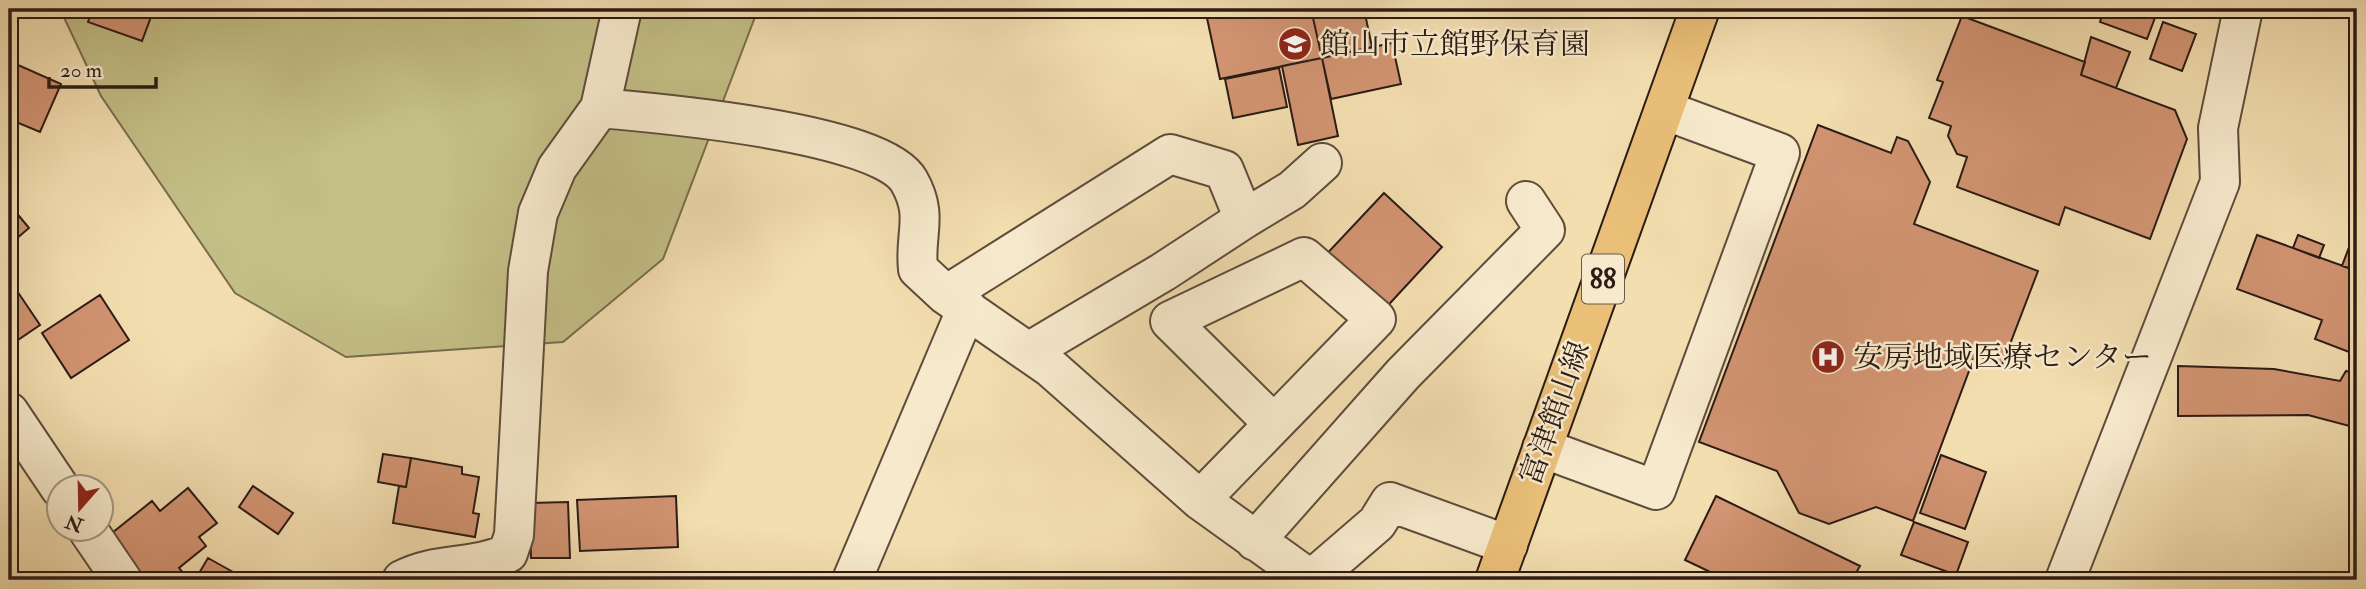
<svg xmlns="http://www.w3.org/2000/svg" width="2366" height="589" font-family="'IM FELL Double Pica','Noto Serif JP',serif">
<rect width="100%" height="100%" fill="#f3deb0"/>
<filter id="stains"><feTurbulence type="fractalNoise" baseFrequency=".00286" numOctaves="4"/><feColorMatrix values="0 0 0 0 .2 0 0 0 0 .09 0 0 0 0 .02 0 0 0 .5 -.17"/></filter>
<radialGradient id="worn" r=".72"><stop offset=".6" stop-color="#630" stop-opacity="0"/><stop offset="1" stop-color="#630" stop-opacity=".3"/></radialGradient>
<!-- green -->
<path fill="#c3bf86" stroke="#776d4e" stroke-width="2" d="M60,9h698l-95,250 -100,83 -217,15 -111,-64 -134,-197z"/>
<!-- building -->
<path fill="#d29472" stroke="#2b1b15" stroke-width="2" d="M93,9h45l14,5 -10,27 -54,-19z
M1251,9h60l11,49 -102,21 -13,-61z
M1311,9h53l8,38 -50,11z
M2104,9h41l11,6 -9,24 -47,-17z
M1962,16l123,46 -4,13 94,35 12,29 -37,100 -85,-32 -6,18 -102,-38 10,-30 -10,-3 -9,-18 3,-10 -22,-8 14,-36 -6,-2z
M2163,22l33,12 -14,37 -32,-12z
M2091,37l39,15 -14,36 -35,-13z
M1392,43l9,41 -70,15 -9,-41z
M1322,58l16,78 -40,9 -16,-79z
M9,61l52,23 -21,48 -31,-13z
M1279,68l8,39 -54,11 -8,-39z
M1818,125l73,28 6,-16 11,4 22,41 -16,42 124,47 -36,94 -27,-10 -62,166 -37,-14 -47,17 -30,-11 -22,-42 -78,-29z
M1384,193l58,54 -62,67 -59,-54z
M9,204l20,24 -20,17z
M2354,234l3,1v36l-15,-5z
M2257,235l100,36v84l-42,-16 7,-19 -85,-31z
M2298,235l26,10 -5,13 -26,-10z
M9,279l31,46 -31,21z
M100,295l29,45 -58,38 -29,-45z
M2178,366l96,3 66,12 6,-10 11,3v54l-49,-13 -130,1z
M383,454l28,4 -5,29 -28,-5z
M1941,455l45,17 -21,57 -45,-16z
M411,458l51,9v7l17,3 -6,36 6,1 -4,23 -82,-14 6,-37 7,1z
M253,486l40,27 -15,21 -39,-27z
M188,488l29,35 -18,14 7,9 -27,22 10,12h-48l-34,-43 45,-36 8,10z
M676,496l2,51 -98,4 -3,-51z
M1716,496l144,70 -8,14h-125l-42,-20z
M568,502l2,56h-39l-1,-55z
M1914,522l54,20 -12,33 -55,-20z
M208,558l25,14 -5,8h-33z"/>
<g fill="none" stroke-linecap="round" stroke-linejoin="round">
<!-- minor casing -->
<g stroke="#5d4c3c" stroke-width="42">
<path id="minor" d="M600,108c57,5 281,24 309,73 20,35 5,53 9,88l28,26 105,73 149,132 111,80 66,-57 13,-21 118,43
M1244,219l48,-29 30,-27
M946,295l224,-141 54,16 20,49 -81,53 -133,79
M9,412l51,76
M1542,448l114,42 124,-337 -116,-43
M1200,500l176,-181 -72,-62 -134,64 104,103
M88,530l34,50
M1255,541l148,-167 142,-144 -19,-29
M402,580c37,-19 71,-10 106,-27l6,-18 14,-264 10,-58 19,-45 43,-60 22,-99
M852,580l115,-272
M2065,580l155,-398 -2,-54 25,-119"/>
</g>
<!-- major casing -->
<g stroke="#2b1b15" stroke-width="42">
<path id="major" d="M1495,580l205,-571"/>
</g>
<!-- minor -->
<use href="#minor" stroke="#f7eacc" stroke-width="38"/>
<!-- major -->
<use href="#major" stroke="#eabf78" stroke-width="38"/>
</g>
<!-- icons -->
<defs>
<g id="school-disc" transform="scale(1.75)"><circle r="9.5" fill="#8f2418" stroke="#f7eacc"/><path d="M0-5L7-2L0 1L-7-2ZM-4 1L0 2.5L4 1V4Q0 6-4 4Z" fill="#fff"/></g>
<g id="hospital-disc" transform="scale(1.75)"><circle r="9.5" fill="#8f2418" stroke="#f7eacc"/><path d="M-5-5h3v3.5h4V-5h3V5h-3V1.5h-4V5h-3Z" fill="#fff"/></g>
</defs>
<g fill-rule="evenodd">
<use href="#school-disc" x="1295" y="44"/>
<use href="#hospital-disc" x="1828" y="357"/>
</g>
<g text-anchor="middle" dominant-baseline="central" stroke-width="5" stroke-linejoin="round" paint-order="stroke">
<!-- shield labels -->
<rect fill="#f7eacc" stroke="#68594c" stroke-width="2" x="1582" y="254.5" width="42" height="49" rx="5"/>
<g font-size="28" font-weight="bold" fill="#2b1b15">
<text x="1603" y="279">88</text>
</g>
<!-- poi labels -->
<g font-size="30" fill="#2b1b15" stroke="#f7eacc" text-anchor="start">
<text x="1320" y="44">館山市立館野保育園</text>
<text x="1853" y="357">安房地域医療センター</text>
</g>
<!-- street labels -->
<g font-size="30" fill="#2b1b15" stroke="#f7eacc">
<text transform="translate(1555 413) rotate(-70)">富津館山線</text>
</g>
</g>
<!-- margin -->
<rect width="2366" height="589" fill="none" stroke="#f3deb0" stroke-width="35"/>
<rect x="10" y="10" width="2345" height="568" fill="none" stroke="#2b1b15" stroke-width="3.5"/>
<rect x="18" y="18" width="2331" height="554" fill="none" stroke="#2b1b15" stroke-width="2"/>
<!-- north arrow -->
<g transform="translate(80 508) rotate(200)"><circle r="33" fill="#f7eacc" stroke="#a59783" stroke-width="2"/>
<path d="M0-5L12 26L0 18L-12 26Z" fill="#8f2418"/>
<text y="-10" font-size="19" font-weight="bold" text-anchor="middle" fill="#2b1b15">N</text>
</g>
<!-- scale -->
<path d="M49 77v10h107v-10" fill="none" stroke="#2b1b15" stroke-width="3.5"/>
<text x="60" y="77" font-size="21" fill="#2b1b15" stroke="#f7eacc" stroke-width="5" paint-order="stroke">20 m</text>
<rect width="100%" height="100%" filter="url(#stains)"/>
<rect width="100%" height="100%" fill="url(#worn)"/>
</svg>
